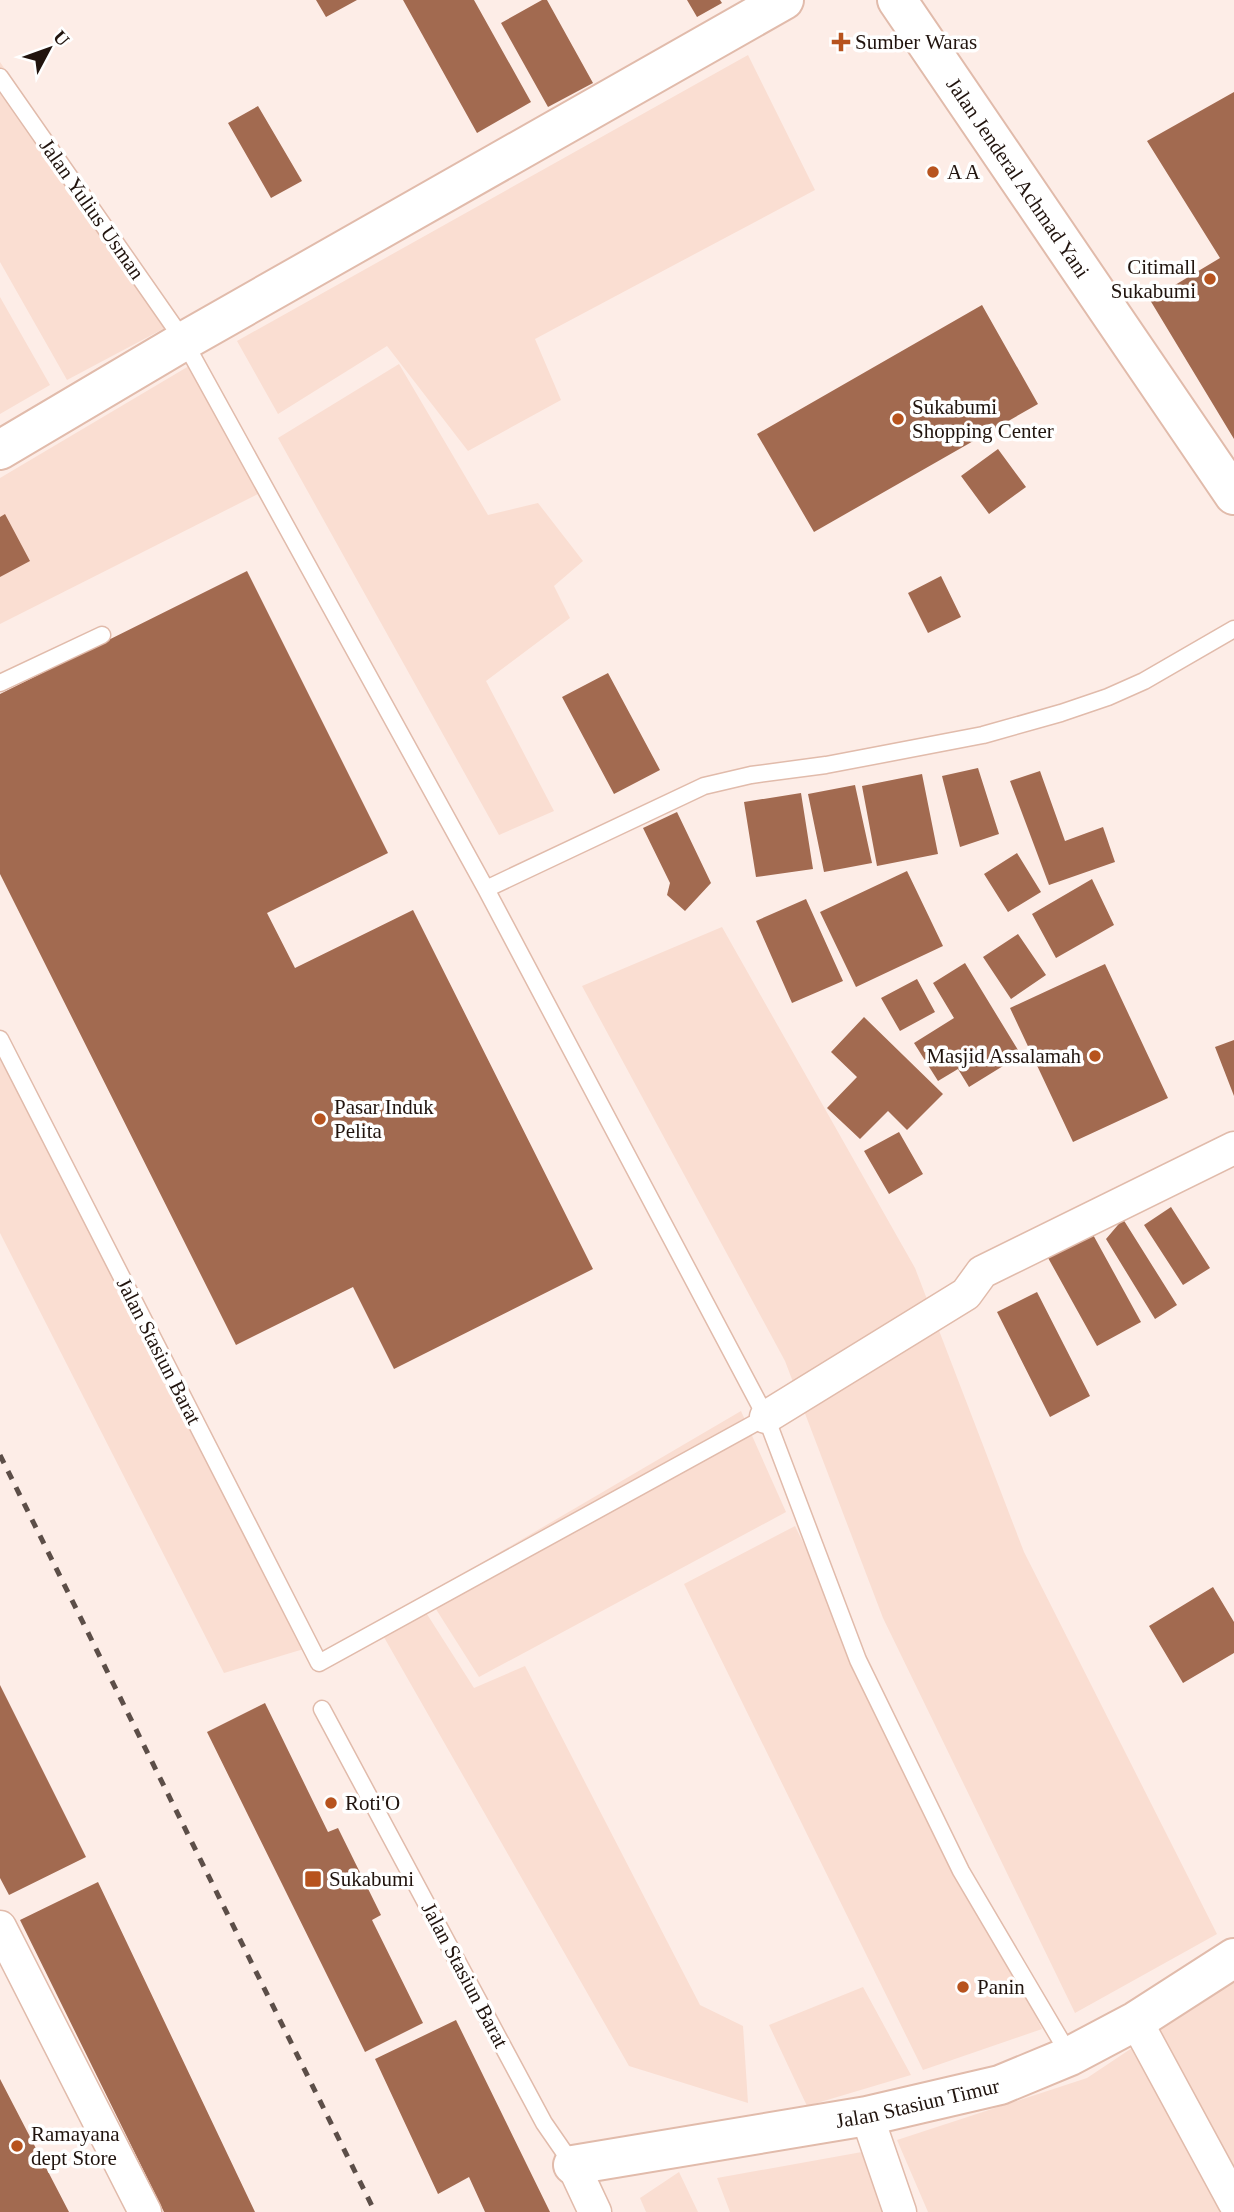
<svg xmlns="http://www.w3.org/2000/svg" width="1234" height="2212" font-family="'Times New Roman',serif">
<rect width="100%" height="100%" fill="#fdede7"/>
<!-- built -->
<path fill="#faded2" d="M748,55l67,135 -280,149 26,61 -93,51 -81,-105 -109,68 -41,-73z
M0,62l178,259 -111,59 -67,-118z
M0,297l50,88 -50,29z
M194,363l66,130 -260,131v-146z
M399,364l89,151 50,-12 45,58 -29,25 16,32 -84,63 68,130 -55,24 -221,-397z
M722,927l193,341 109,284 193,382 -142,79 -192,-395 -98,-257 -203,-375z
M0,1046l307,602 -83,25 -224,-440z
M741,1411l45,101 -307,165 -52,-82z
M795,1526l247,503 -119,41 -239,-486z
M418,1600l56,88 51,-22 175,339 43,21 5,77 -119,-37 -248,-434z
M1234,1980v226l-3,3 -13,3h-290l-31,-72 190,-62z
M863,1987l48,88 -104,31 -38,-81z
M873,2150l18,62h-161l-13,-34z
M679,2172l19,40h-52l-6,-14z"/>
<!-- building -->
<path fill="#a26a50" d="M316,0h41l-31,17z
M403,0h71l57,102 -54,31z
M542,0h5l46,83 -45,24 -47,-84z
M687,0h33l2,3 -25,14z
M1234,92v347l-84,-139 70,-42 -73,-117z
M258,106l44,75 -31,17 -43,-75z
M982,305l56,99 -224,128 -57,-98z
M998,449l28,38 -37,27 -28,-38z
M5,514l25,47 -30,16v-60z
M247,571l141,282 -121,60 28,55 118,-58 180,359 -199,100 -41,-82 -117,58 -236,-471v-180z
M941,576l20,41 -33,16 -20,-40z
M608,673l52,97 -46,24 -52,-97z
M978,768l21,66 -39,13 -18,-71z
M1040,771l25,70 38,-14 12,35 -66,23 -39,-104z
M922,774l16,80 -61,12 -15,-80z
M855,785l17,78 -48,9 -16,-78z
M801,793l12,76 -57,8 -12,-75z
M677,812l34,71 -26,28 -18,-16 3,-12 -27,-55z
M1017,853l24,39 -33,20 -24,-38z
M907,871l36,75 -87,41 -36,-75z
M1092,879l22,46 -58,33 -24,-44z
M806,899l37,82 -51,22 -36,-82z
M1018,934l28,41 -35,24 -28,-42z
M965,963l56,92 -52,32 -11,-18 -20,12 -24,-38 40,-25 -21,-35z
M1105,964l63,134 -95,44 -63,-134z
M917,979l18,33 -35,19 -19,-33z
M864,1017l79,77 -36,36 -19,-19 -28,28 -33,-31 30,-31 -26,-25z
M1234,1040v56l-19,-49z
M899,1132l24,42 -34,20 -25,-43z
M1171,1207l39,61 -27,17 -39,-60z
M1123,1219l54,86 -22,14 -49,-80z
M1091,1231l50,91 -44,24 -50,-90z
M1037,1292l53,104 -40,21 -53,-105z
M1213,1587l21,35v31l-51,30 -34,-57z
M0,1685l86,172 -77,38 -9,-17z
M265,1703l63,129 10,-4 43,87 -9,5 51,103 -58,29 -158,-320z
M98,1882l157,330h-91l-144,-292z
M456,2020l94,192h-65l-16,-35 -31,17 -63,-135z
M0,2079l69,133h-69z"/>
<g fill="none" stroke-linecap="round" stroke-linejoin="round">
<!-- lane casing -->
<g stroke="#e1bbab" stroke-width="19">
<path id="lane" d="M0,77l184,264 302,548 280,528 92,243 103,211 109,185
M0,683l102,-48
M486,889l218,-103 47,-11 75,-10 157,-30 78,-22 47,-16 36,-16 90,-52
M0,1039l319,624 447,-246
M322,1709l222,414 29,42"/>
</g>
<!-- street casing -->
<g stroke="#e1bbab" stroke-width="35">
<path id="street" d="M766,1417l200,-123 16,-22 252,-124
M0,1927l145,285
M1136,2021l98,181
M867,2116l33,96
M573,2165l22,47"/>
</g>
<!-- secondary casing -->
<g stroke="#e1bbab" stroke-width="42">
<g id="secondary">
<path id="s1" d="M897,0l337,495"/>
<path d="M0,450l184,-109 600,-341"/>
<path id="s2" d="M573,2165l294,-49 133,-31 70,-29 66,-35 98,-63"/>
</g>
</g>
<!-- lane -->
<use href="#lane" stroke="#fff" stroke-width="16"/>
<!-- street -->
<use href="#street" stroke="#fff" stroke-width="32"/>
<!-- secondary -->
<use href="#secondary" stroke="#fff" stroke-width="38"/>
<!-- rail -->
<path stroke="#5c4e48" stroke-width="5" stroke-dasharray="9 9" stroke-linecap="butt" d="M0,1455l375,757"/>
</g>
<!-- markers -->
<g fill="#b7531e" stroke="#fff" stroke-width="2.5">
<path d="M837.5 31.5h7v7h7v7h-7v7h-7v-7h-7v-7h7z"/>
<circle cx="933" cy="172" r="7"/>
<circle cx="1210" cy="279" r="7"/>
<circle cx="898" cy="419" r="7"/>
<circle cx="1095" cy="1056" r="7"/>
<circle cx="320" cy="1119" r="7"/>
<circle cx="331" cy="1803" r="7"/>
<rect x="304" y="1870" width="18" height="18" rx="3.5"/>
<circle cx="963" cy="1987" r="7"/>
<circle cx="17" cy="2146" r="7"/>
</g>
<g text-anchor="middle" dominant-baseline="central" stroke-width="7" stroke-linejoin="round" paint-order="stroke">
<!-- poi labels -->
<g font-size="21" fill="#21140e" stroke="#fff" text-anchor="start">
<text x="855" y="42">Sumber Waras</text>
<text x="947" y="172">A A</text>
<text x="1196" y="267" text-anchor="end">Citimall<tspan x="1196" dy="24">Sukabumi</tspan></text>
<text x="912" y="407">Sukabumi<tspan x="912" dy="24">Shopping Center</tspan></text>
<text x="1081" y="1056" text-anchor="end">Masjid Assalamah</text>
<text x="334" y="1107">Pasar Induk<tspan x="334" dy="24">Pelita</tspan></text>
<text x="345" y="1803">Roti'O</text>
<text x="329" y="1879">Sukabumi</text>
<text x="977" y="1987">Panin</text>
<text x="31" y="2134">Ramayana<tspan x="31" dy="24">dept Store</tspan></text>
</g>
<!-- street labels -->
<g font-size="21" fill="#21140e" stroke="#fff">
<text stroke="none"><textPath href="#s1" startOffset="215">Jalan Jenderal Achmad Yani</textPath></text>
<text transform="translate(92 209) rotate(55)">Jalan Yulius Usman</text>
<text transform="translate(159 1351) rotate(63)">Jalan Stasiun Barat</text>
<text transform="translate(465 1975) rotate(62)">Jalan Stasiun Barat</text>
<text stroke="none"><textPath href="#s2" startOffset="350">Jalan Stasiun Timur</textPath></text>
</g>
</g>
<!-- north arrow -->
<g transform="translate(49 49) rotate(49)" stroke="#ffffff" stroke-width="5" paint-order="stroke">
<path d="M0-5L12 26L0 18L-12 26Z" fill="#21140e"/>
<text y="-10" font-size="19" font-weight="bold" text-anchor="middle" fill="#21140e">U</text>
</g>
</svg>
